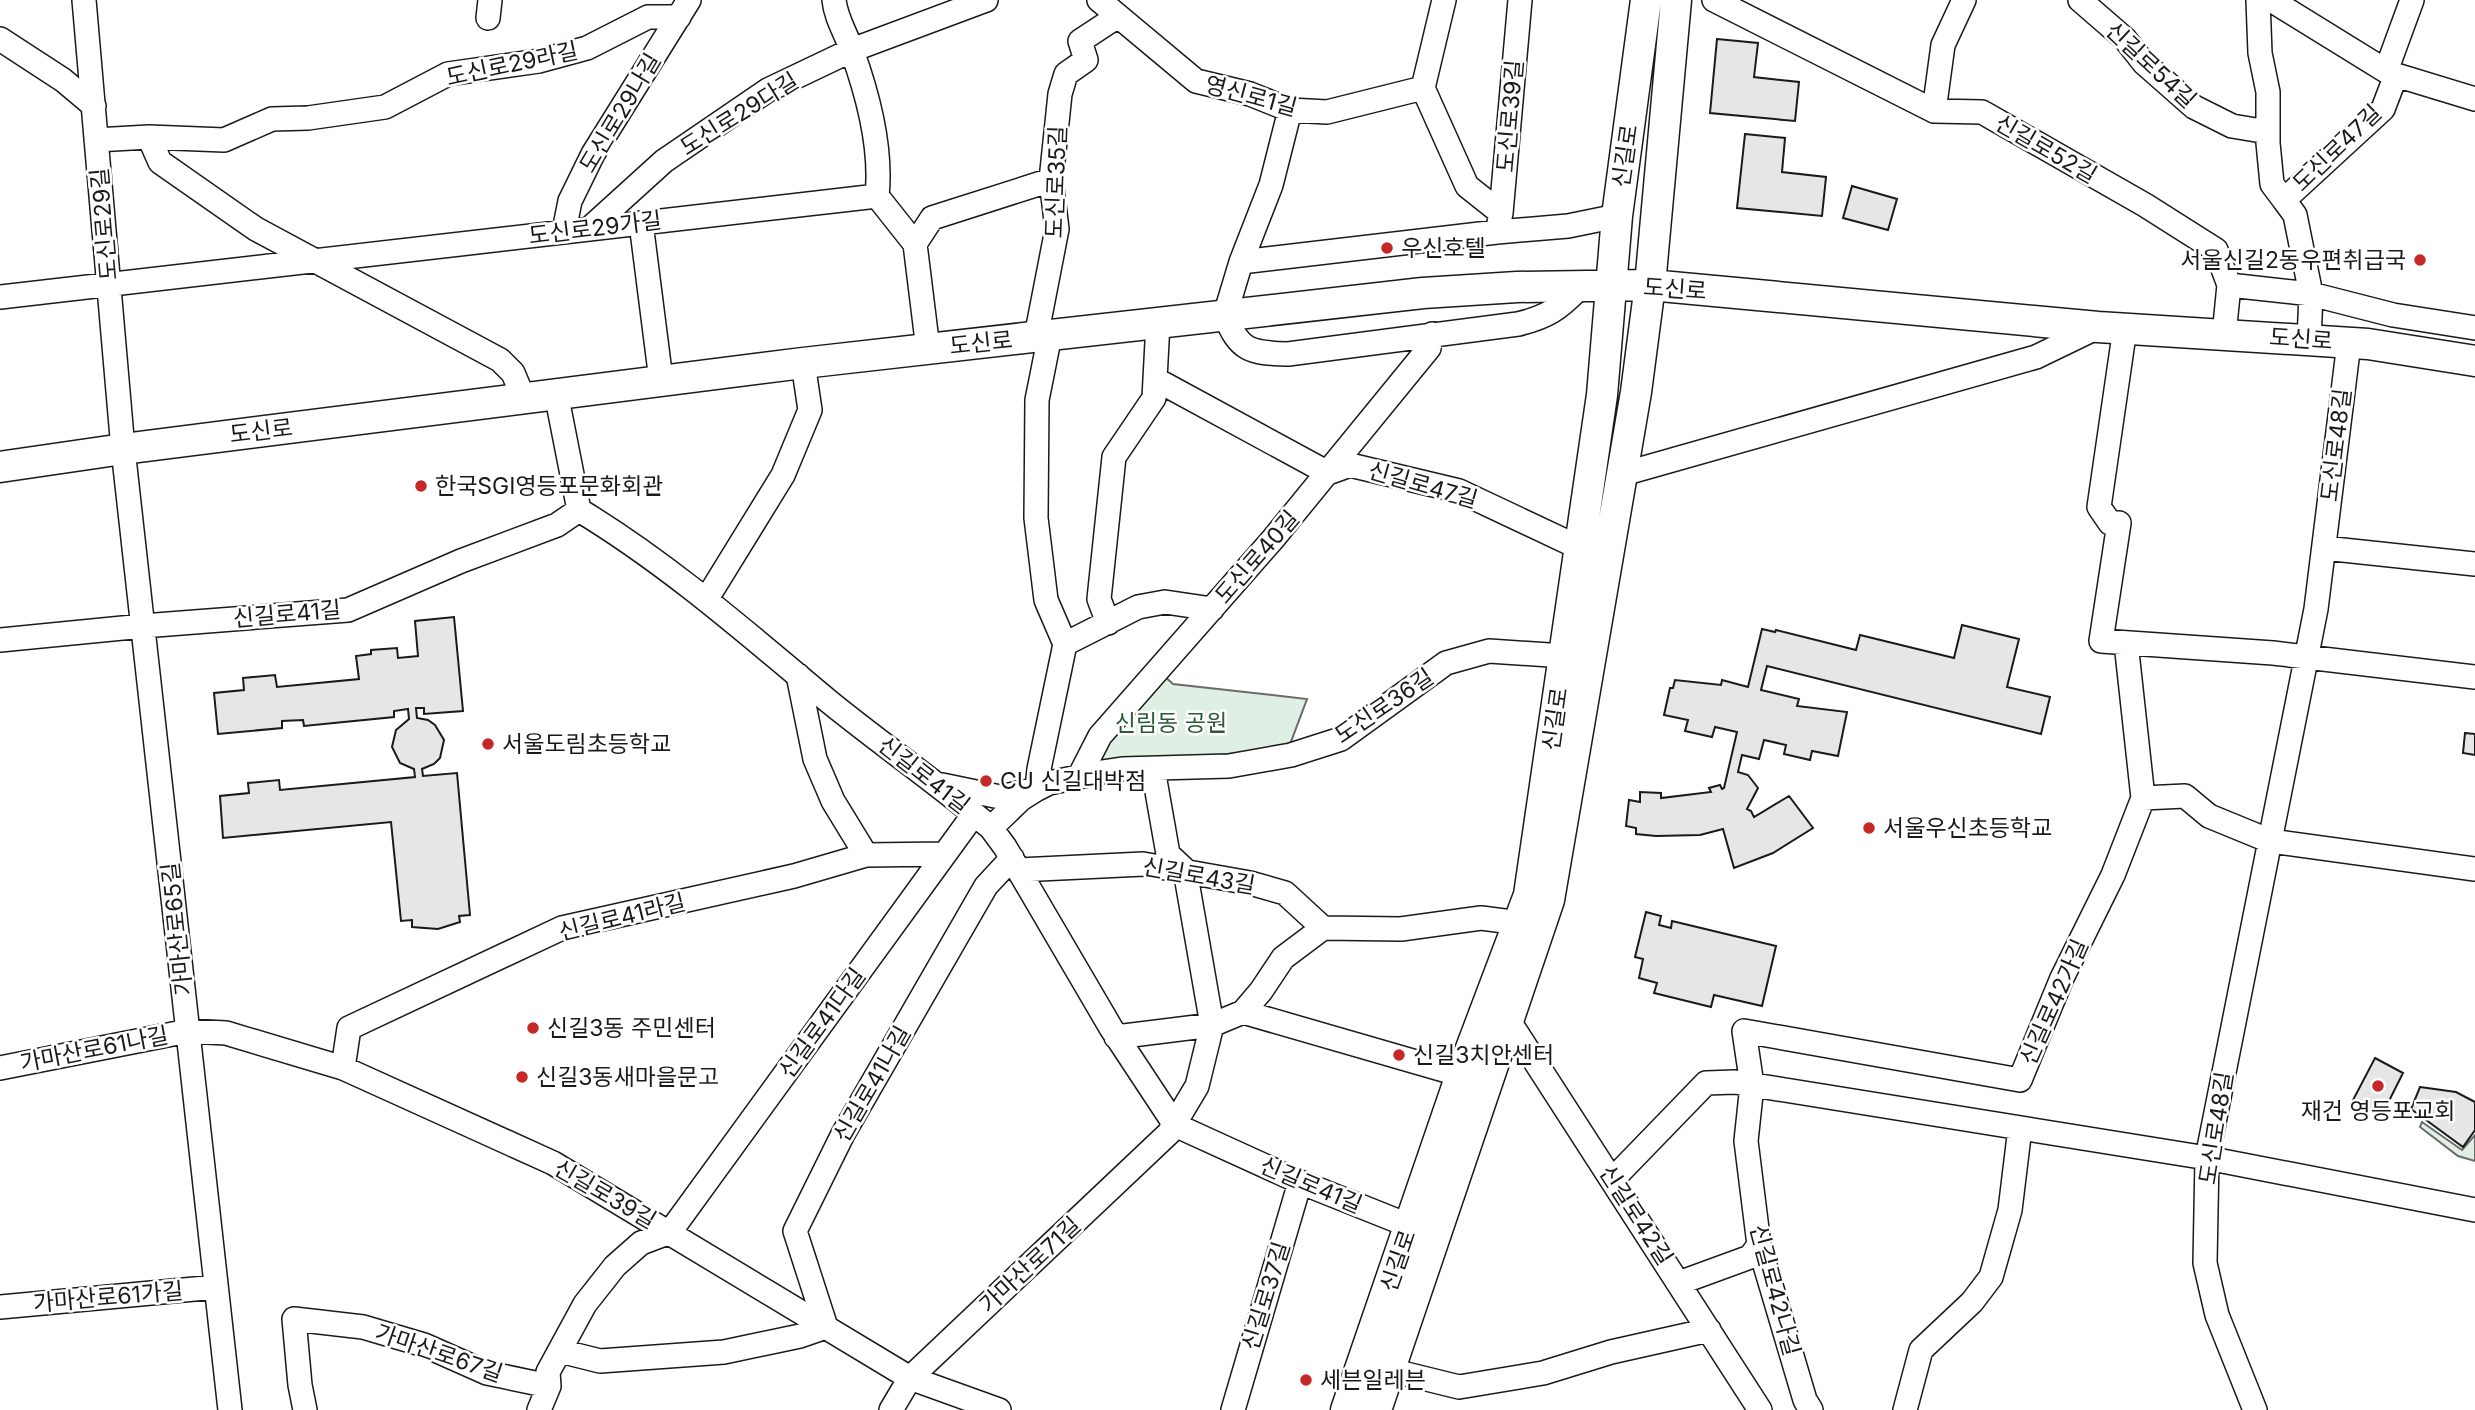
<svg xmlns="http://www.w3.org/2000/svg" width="2475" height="1410" font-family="Inter,'Noto Sans KR',sans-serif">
<rect width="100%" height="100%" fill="#fff"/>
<!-- green -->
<path fill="#e0efe3" stroke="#6a6a6a" stroke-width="2" d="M1162,674l11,10 134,15 -18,48 -201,23z
M2422,1122l40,28 13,-15v26l-17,-5 -38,-29z"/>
<!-- building -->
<path fill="#e6e6e6" stroke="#1a1a1a" stroke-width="2" d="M1717,39l41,4 -4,34 45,5 -4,39 -85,-8z
M1745,134l40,4 -3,34 44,5 -4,39 -85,-8z
M1852,186l45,13 -9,31 -45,-12z
M454,617l9,94 -39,3v-6h-8l1,10 11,2 7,5 9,15 -4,18 -6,6 -12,5 1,7 34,-3 13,142 -11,1 1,6 -22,7 -26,-2v-7l-11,1 -10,-99 -168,16 -3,-42 29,-3 -1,-10 31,-3 1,10 135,-13 -1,-8 -14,-6 -8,-16 4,-17 13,-11 -1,-10 -14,2v6l-90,9 -1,-6 -21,1v7l-64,6 -4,-41 30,-3 -1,-12 32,-3 2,12 82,-8 -3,-23 15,-2v-4l26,-2 1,10 20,-2 -3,-35z
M1962,625l57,14 -12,48 43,10 -9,37 -274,-68 -6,24 38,9 -2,7 50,6 -9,44 -26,-5 -2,9 -26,-6 2,-9 -22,-5 -5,19 -17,-4 -4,17 10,3 10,13 -11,21 4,2 3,6 35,-21 24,32 -40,25 -39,15 -11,-39 -23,6 -44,1 -20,-2v-6l-10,-2 3,-26 11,2v-10l21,1v5l50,-6 -2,-4 11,-3 2,4 2,-1 13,-56 -22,-5 -3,10 -27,-6 3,-11 -24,-5 6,-27h3l2,-8 46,5 1,-5 26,7 14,-58 13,3 1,-2 80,20 4,-15 94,23z
M2465,733l10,1v21l-12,-2z
M1646,912l15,4 -2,9 12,3 1,-7 104,25 -14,60 -48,-11 -3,12 -57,-14 3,-10 -18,-5 4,-19 -8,-2z
M2375,1058l28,15 -21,42 -29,-15z
M2420,1087l36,5 19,10v28l-12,17 -52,-38z"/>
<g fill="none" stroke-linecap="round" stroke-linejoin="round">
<!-- minor casing -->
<g stroke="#1a1a1a" stroke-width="26">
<path id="minor" d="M84,0l39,449 107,961
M834,0c2,19 12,33 18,51 16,44 30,98 25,145
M1099,0l97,81 54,13 40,16 37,2 96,-24 21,-88
M1714,0l220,111 48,1 163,93 71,45 13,35 -5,50
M2080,0l45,39 19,24 50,44 38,19 36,6
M2258,0l2,53 8,39v51l4,41 12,16
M2271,0l115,71 26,-71
M488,18l2,-18
M0,39l63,41 31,26
M1423,88l44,98 34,27
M1290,110l-19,75 -30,77 -16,53c14,36 25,38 63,39l230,-30c29,-7 41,-15 62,-37
M1934,111l9,-66 21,-45
M149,137l11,25 96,67 244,131 13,13 10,24
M96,140l53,-3 75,3 48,-21 36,-1 77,-11 63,-33 91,-13 48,-13 61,-31h31
M877,196l38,48 13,105
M641,223l20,157
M589,229l75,-68 104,-71 84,-40 134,-50
M564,231l6,-30 23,-47 96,-154
M1497,232l4,-19 19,-213
M915,244l17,-26 119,-38
M1241,262l256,-30 71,-6 49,-10
M2229,285l82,9 82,21 82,13
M0,297l877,-101
M2125,328l-26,179 11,16h9l-18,118 172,12 202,24
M1036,337l21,-108 -6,-49 9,-86 6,-20 20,-14 -6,-19 38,-25
M2309,340l2,-46 -16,-79 -11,-15 99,-91 13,-34 79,24
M1155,379l173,94 22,-8 109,26 121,57
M556,393l23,117c91,55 171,126 253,194 52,42 108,81 159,124l14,19 106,181 64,97 125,57 110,44
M1623,474l413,-117 62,-30
M2324,548l151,16
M706,600l77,-125 27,-65 -7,-47
M1108,623l-9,-24 15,-142 40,-59 4,-75
M0,640l143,-14 205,-16 113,-49 96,-36 22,-15
M1065,644l73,-37 27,-5 47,7
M798,675l17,84 18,42 33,54
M1079,777l21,-41 173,-197 156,-191 3,-14
M942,785l58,12 37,-8 12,-6 53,-11 20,-3 107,-3 62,-11 50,-16 105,-76 43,-12 75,5
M2143,798l42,-2 24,20 61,25 205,28
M991,828l30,-29 16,-10 2,-20 26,-125 -19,-44 -10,-82 1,-118 13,-65
M1019,870l124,-6 107,19 35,10 38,35
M1243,1012l218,63
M1509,1021l251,389
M1116,1037l96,-12 31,-13 18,-21 22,-33 40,-30 78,1 80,-11 39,5
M0,1068l188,-37 38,2 117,35 210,95 357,215 89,32
M343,1068l6,-40 213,-100 232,-52 72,-21 79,-1
M1613,1179l93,-96 29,-1 472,76 268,52
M1679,1283l71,-26 9,-12
M0,1307l216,-20
M560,1351l40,10 124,-9 76,-16 26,-9 -31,-96 48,-97 143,-248 26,-28
M1390,1370l69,17 84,-14 68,-21 98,-22
M305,1410l-5,-25 -6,-66 69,8 61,18 63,28 62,13
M539,1410l10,-24 -1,-14 37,-68 30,-38 26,-23 29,-11 304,-418
M891,1410l19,-32 259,-245 28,-47 15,-61 -27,-155 -17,-16 -15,-85
M1233,1410l67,-228
M1811,1410l-6,-10 -46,-155 -13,-104 6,-56 -8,-54 276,49 42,-102 51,-103 30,-77 -17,-155
M1905,1410l16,-60 51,-48 19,-25 19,-67 10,-82
M2255,1410l-38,-95 -12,-52 2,-105 109,-549 33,-266"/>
</g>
<!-- major casing -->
<g stroke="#1a1a1a" stroke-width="33">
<path id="major" d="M0,467l123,-18 680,-86 620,-70 94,-6 133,-2 448,42 270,17 107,17
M1346,1410l115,-335 68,-180 73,-500 15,-179 29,-216
M1376,1410l173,-510 87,-508 14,-107 26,-285"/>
</g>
<!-- minor -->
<use href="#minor" stroke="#fff" stroke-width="23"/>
<!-- major -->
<use href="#major" stroke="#fff" stroke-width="30"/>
</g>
<!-- markers -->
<g fill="#c62828" stroke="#fff" stroke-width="2.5">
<circle cx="1387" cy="248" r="7"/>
<circle cx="2420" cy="260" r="7"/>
<circle cx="421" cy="486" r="7"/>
<circle cx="488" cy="744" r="7"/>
<circle cx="986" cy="781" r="7"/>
<circle cx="1869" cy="828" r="7"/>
<circle cx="533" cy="1028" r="7"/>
<circle cx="1399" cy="1055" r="7"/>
<circle cx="522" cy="1077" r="7"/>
<circle cx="2378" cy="1086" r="7"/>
<circle cx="1306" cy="1380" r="7"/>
</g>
<g text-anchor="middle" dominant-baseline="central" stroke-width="5" stroke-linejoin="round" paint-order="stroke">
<!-- street labels -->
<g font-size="23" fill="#1a1a1a" stroke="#fff">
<text transform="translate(512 64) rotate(-12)">도신로29라길</text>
<text transform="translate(2151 65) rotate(43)">신길로54길</text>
<text transform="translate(1251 96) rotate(15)">영신로1길</text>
<text transform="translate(620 113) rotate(-59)">도신로29나길</text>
<text transform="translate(739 114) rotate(-32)">도신로29다길</text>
<text transform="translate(1510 116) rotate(-85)">도신로39길</text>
<text transform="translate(2337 148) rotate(-44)">도신로47길</text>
<text transform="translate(2046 149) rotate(30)">신길로52길</text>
<text transform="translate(1625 156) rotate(-82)">신길로</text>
<text transform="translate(1056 182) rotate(-88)">도신로35길</text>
<text transform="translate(104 224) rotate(-95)">도신로29길</text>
<text transform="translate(595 228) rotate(-7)">도신로29가길</text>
<text transform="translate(1675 289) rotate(4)">도신로</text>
<text transform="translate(2301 339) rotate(4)">도신로</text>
<text transform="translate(981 343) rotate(-6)">도신로</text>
<text transform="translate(261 431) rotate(-7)">도신로</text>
<text transform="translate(2336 445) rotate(-83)">도신로48길</text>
<text transform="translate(1423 485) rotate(16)">신길로47길</text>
<text transform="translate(1257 557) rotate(-49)">도신로40길</text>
<text transform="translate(287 614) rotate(-5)">신길로41길</text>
<text transform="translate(1384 706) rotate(-34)">도신로36길</text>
<text transform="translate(1555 719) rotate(-82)">신길로</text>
<text transform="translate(924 775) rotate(38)">신길로41길</text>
<text transform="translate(1199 876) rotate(10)">신길로43길</text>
<text transform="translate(622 917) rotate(-14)">신길로41라길</text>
<text transform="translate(177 929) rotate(-96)">가마산로65길</text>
<text transform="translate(2054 1002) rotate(-66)">신길로42가길</text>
<text transform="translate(822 1023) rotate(-54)">신길로41다길</text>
<text transform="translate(94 1049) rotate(-11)">가마산로61나길</text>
<text transform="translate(872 1084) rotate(-60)">신길로41나길</text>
<text transform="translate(2216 1128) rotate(-81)">도신로48길</text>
<text transform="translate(1311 1185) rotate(23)">신길로41길</text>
<text transform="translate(605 1194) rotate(30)">신길로39길</text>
<text transform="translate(1636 1215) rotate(57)">신길로42길</text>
<text transform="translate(1398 1261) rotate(-71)">신길로</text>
<text transform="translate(1030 1265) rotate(-43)">가마산로71길</text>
<text transform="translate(1775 1290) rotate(75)">신길로42나길</text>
<text transform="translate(1266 1296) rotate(-73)">신길로37길</text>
<text transform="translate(108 1297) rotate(-5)">가마산로61가길</text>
<text transform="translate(439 1353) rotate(19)">가마산로67길</text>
</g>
<!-- poi labels -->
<g font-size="23" fill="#1a1a1a" stroke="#fff" text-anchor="start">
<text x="1401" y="248">우신호텔</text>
<text x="2406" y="260" text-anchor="end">서울신길2동우편취급국</text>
<text x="435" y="486">한국SGI영등포문화회관</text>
<text x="502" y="744">서울도림초등학교</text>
<text x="1000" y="781">CU 신길대박점</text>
<text x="1883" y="828">서울우신초등학교</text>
<text x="547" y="1028">신길3동 주민센터</text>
<text x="1413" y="1055">신길3치안센터</text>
<text x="536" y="1077">신길3동새마을문고</text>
<text x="2378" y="1111" text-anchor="middle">재건 영등포교회</text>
<text x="1320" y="1380">세븐일레븐</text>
</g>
<!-- park labels -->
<g font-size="23" fill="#2b5a34" stroke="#fff">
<text x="1171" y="723">신림동 공원</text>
</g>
</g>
</svg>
